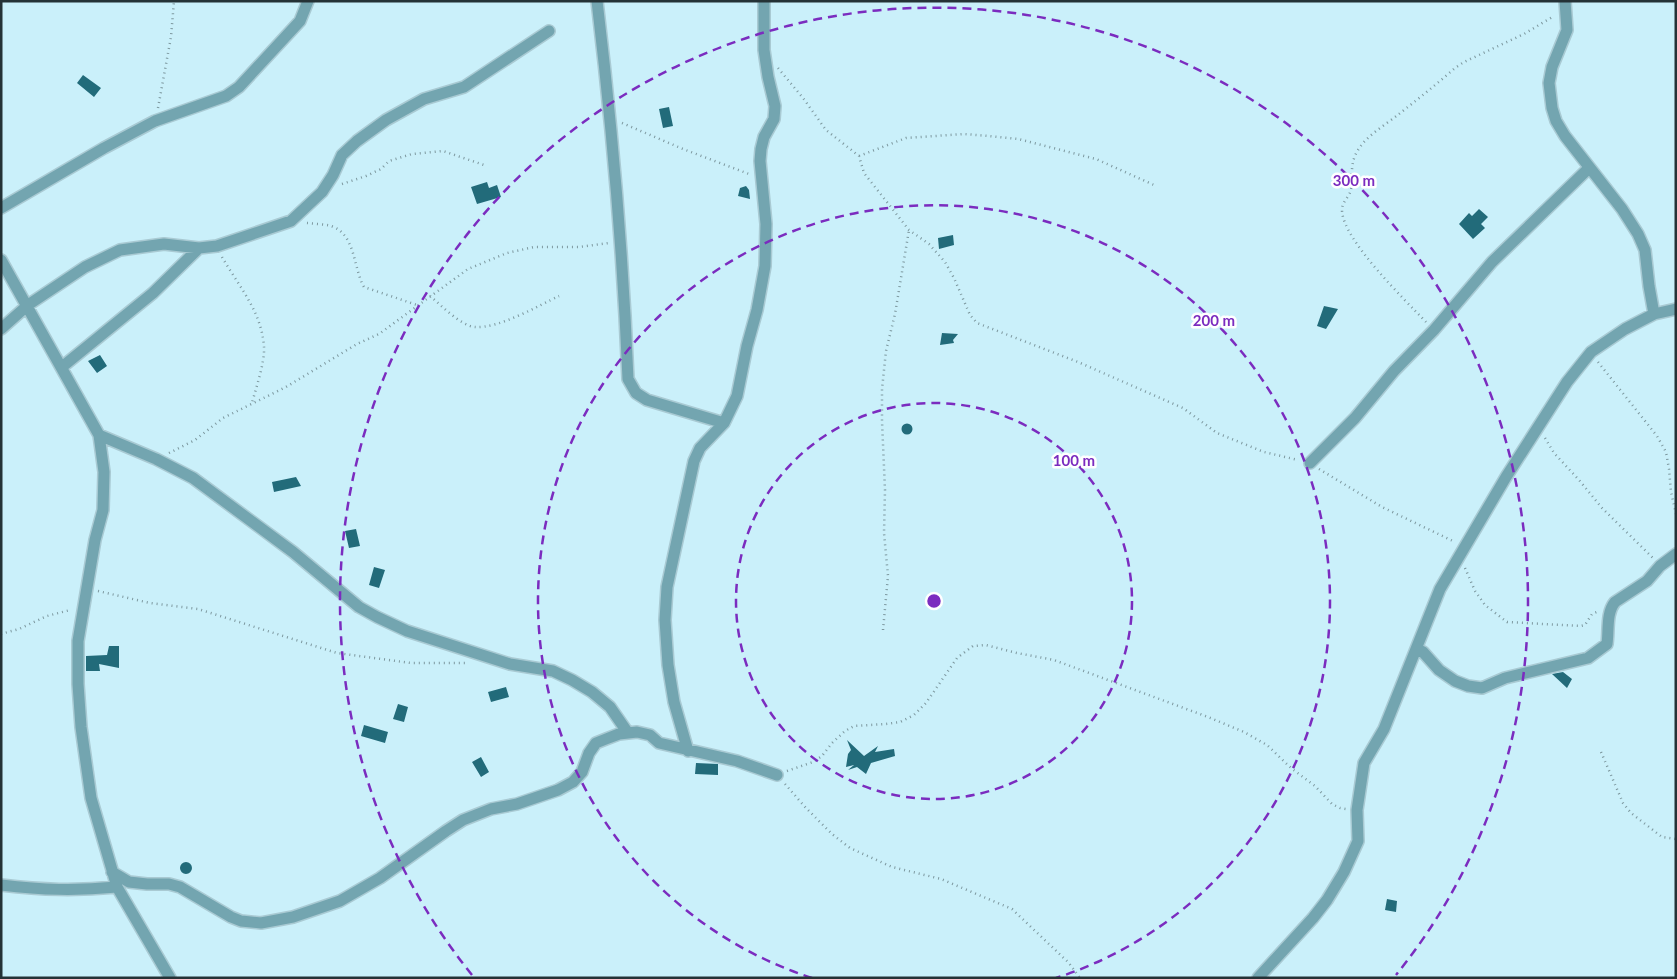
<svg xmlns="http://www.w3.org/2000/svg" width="1677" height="979" font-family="Lato,sans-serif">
<rect width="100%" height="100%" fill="#caf0fa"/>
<!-- building -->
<path fill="#226b7a" d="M83,75l18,13 -7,9 -17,-14z
M669,107l4,19 -10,2 -4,-19z
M487,182l2,6 8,-3 4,12 -24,7 -6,-17z
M746,186l3,4 1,9 -12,-3 2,-8z
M1479,209l9,8 -7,7 4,4 -12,11 -14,-15 10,-11 3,3z
M953,235l1,10 -15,4 -1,-11z
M1324,306l14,3 -12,20 -9,-3z
M942,333l16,1 -5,6 1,3 -14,2z
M100,355l7,11 -10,7 -9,-12z
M901.5 429a5.5 5.5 0 1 1 11 0a5.5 5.5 0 1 1-11 0Z
M296,477l5,9 -27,6 -2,-10z
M356,529l4,17 -11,2 -4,-17z
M374,567l11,3 -6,18 -10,-3z
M109,646h10v22l-20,-4 1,7h-14v-15l21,-1z
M1563,672l9,7 -5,9 -15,-14z
M506,687l3,10 -18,5 -3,-10z
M398,704l10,3 -4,15 -11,-3z
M364,725l24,7 -3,11 -24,-7z
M847,740l17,16 14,-10 -3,6 19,-3 1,7 -24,7 -5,11 -9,-7 -9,3 6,-5 -8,2 2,-13 3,-4z
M481,757l8,15 -8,5 -9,-15z
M696,763l22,1v11l-23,-1z
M180 868a6 6 0 1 1 12 0a6 6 0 1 1-12 0Z
M1387,899l10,2 -1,11 -11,-2z"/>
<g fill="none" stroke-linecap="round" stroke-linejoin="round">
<!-- street casing -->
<g stroke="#a9cad3" stroke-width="14">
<path id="street" d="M597,1c15,125 26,252 31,378l8,14 11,7 77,23
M1565,1l2,29 -15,37 -3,16 3,25 4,13 9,15 57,73 16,25 7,16 4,36 5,28
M1,208l103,-60 51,-27 71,-25 13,-9 61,-66 8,-20
M1,260l98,175 5,37 -1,38 -8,30 -17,101v43l3,43 10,71 26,89 53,91
M1,329l27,-24 57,-38 35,-17 44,-6 35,4 18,-2 74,-25 31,-29 11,-17 9,-20 15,-14 29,-21 38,-21 40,-12 85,-56
M62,367l91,-74 46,-45
M99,435l57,24 37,19 100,74 66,55 18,10 30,14 103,33 43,7 19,9 20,12 18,15 18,26
M1310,463l45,-45 39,-47 40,-41 58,-68 97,-94
M1417,649l6,3 16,18 16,11 13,5 14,2 23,-10 83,-20 19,-14c2,-14 -1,-31 8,-42l32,-21 13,-15 16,-12
M688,751l-14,-49 -6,-37 -3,-45 2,-33 27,-126 6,-13 24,-25 13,-27 10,-50 10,-36 8,-44 1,-42 -6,-63 1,-12 3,-12 10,-18 1,-13 -7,-29 -4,-27v-49
M112,872l17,10 18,2h22l11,3 51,30 10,4 20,2 32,-6 47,-16 40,-23 66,-47 17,-11 28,-11 26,-5 41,-14 15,-8 9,-10 7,-19 7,-10 10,-4 13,-5 18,-2 13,3 9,8 78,18 40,14
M1,885c42,5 74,6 116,2
M1258,978l55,-60 14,-18 17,-28 14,-31 -1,-31 7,-47 20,-34 56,-140 66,-112 61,-95 24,-30 34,-23 29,-15 22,-5"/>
</g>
<!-- path -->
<path stroke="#7d989f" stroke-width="2.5" stroke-dasharray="1 4" stroke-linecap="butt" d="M778,68l25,30 23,32 33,26 5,17 45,57 20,14 16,18 9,16 16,37 7,8 101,39 105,46 34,25 47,19 34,8
M158,108l13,-71 3,-36
M622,123l61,26 66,25
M859,156l47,-18 58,-4 25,2 29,3 78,20 58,26
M342,184l24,-8 15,-7 8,-8 23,-7 31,-3 41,14
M307,223c8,1 17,1 24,3 25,8 22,42 33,61l53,18
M222,257c16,28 40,55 42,90 1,15 -8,41 -12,56
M430,296c11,9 31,30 45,31 23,2 63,-21 84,-31
M1426,322c-21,-22 -84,-83 -84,-112 0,-8 7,-13 9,-20 2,-12 -1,-23 4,-34 7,-18 29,-30 44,-42 19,-15 38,-30 56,-46l9,-6 60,-28 30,-18
M1598,362l59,74 9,16 3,17 2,23 5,22
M1545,438l9,15 25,27 23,28 51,50
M169,453l26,-13 28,-22 63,-31 71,-43 22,-10 89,-65 39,-16 27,-6h45l30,-4
M1319,469l63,38 73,35
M1465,568l10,23 10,14 22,17 74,4 4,-1 7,-11 7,-3
M98,591l52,12 48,6 139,44 74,10h55
M883,630l5,-54 -4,-43 1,-43 -3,-69v-32l4,-38 9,-37 14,-84
M1,634l18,-5 28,-13 23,-6
M1601,752l22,51 8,10 31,24 14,2
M787,771l26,-9 9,-6 10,-13 13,-12 9,-5 32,-2 14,-2 14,-7 12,-12 31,-45 16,-12 13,-1 31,8 37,7 154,57 36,15 23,13 24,23 24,18 17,18 8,4 6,1
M785,784l21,24 26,26 18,14 42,19 49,12 71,30 57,54 11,15"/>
<!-- street -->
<use href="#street" stroke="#73a5b0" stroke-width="11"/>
</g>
<!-- distance rings -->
<g fill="none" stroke="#7b2cbf" stroke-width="2.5" stroke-dasharray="9 6">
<circle cx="934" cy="601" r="198"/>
<path d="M812 978A396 396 0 1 1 1056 978"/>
<path d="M472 975A594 594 0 1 1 1396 975"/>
</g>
<circle cx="934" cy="601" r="8" fill="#7b2cbf" stroke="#fff" stroke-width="2.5"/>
<g font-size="15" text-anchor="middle" font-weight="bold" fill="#7b2cbf" stroke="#fff" stroke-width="5" stroke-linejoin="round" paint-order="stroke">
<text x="1354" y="186">300 m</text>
<text x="1214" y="326">200 m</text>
<text x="1074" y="466">100 m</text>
</g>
<!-- border -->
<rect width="1677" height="979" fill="none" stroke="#243236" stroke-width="5"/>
</svg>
